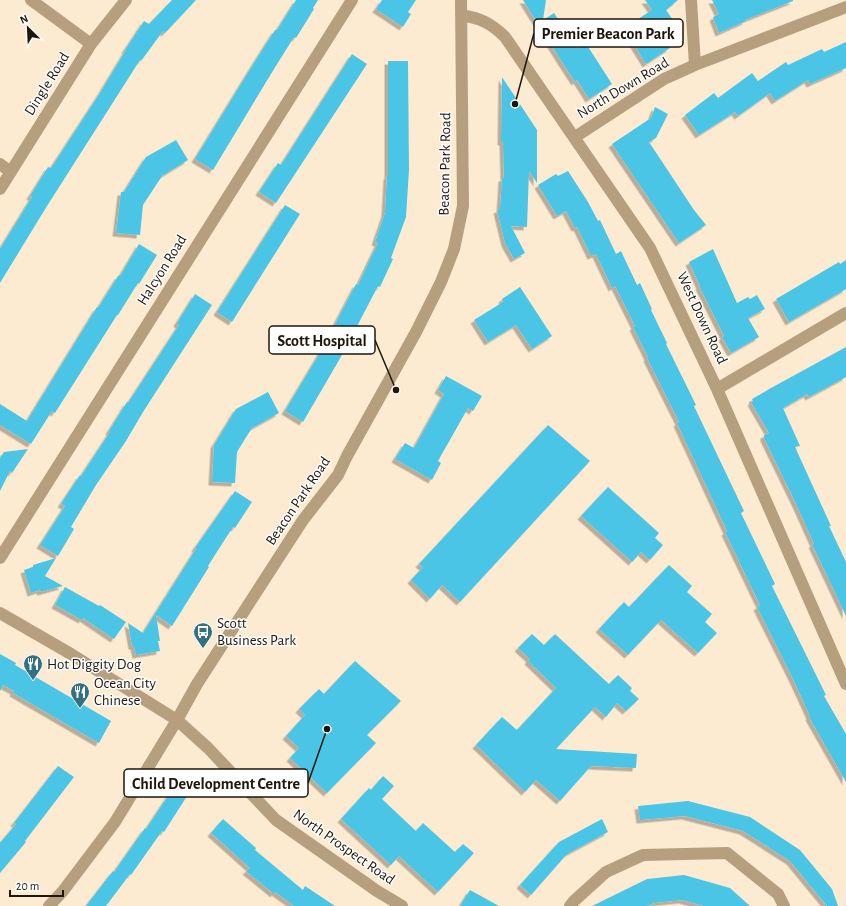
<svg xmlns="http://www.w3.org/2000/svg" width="846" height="906" font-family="'Alegreya Sans',sans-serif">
<defs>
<filter id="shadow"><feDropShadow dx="-3.5" dy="3.5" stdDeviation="0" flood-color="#0004"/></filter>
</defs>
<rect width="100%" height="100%" fill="#fdebd1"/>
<!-- building -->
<path fill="#4cc5e5" filter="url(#shadow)" d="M172,0h24l-31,33 -2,-2 -22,30 -1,-1 -93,146 -47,77v-34l32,-52 -2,-1 18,-29 3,1 49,-75 26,-43h-1l19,-29 5,3z
M296,0h22l-5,8 1,1 -18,29 -2,-1 -20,32 -61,101 -18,-11 59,-96 21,-33h2z
M382,0h34l-8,12 3,2 -8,13 -27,-18z
M523,0h23l-3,20 11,-7 23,35 8,-6 27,42 -23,15 -12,-19 -2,2 -13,-20z
M645,0h33l-12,10 7,10 -15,10 12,18 -24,16 -16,-26 8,-5 -6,-10 20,-13z
M712,0h81v1l-48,19 1,1 -27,12 -6,-16 6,-3z
M846,42v26l-36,16 -2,-4 -33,21 -5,-8 -32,23 -3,-4 -36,23 -14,-20 29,-22 4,5 34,-25 6,8 28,-19 2,3 34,-16 2,3z
M352,54l15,10 -91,139 -17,-11 19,-29 3,2z
M388,61h20l1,109 -3,47 -15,41 2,1 -13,28 -2,-1 -36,69 -39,67 -18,-11 36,-60 35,-67 2,1 20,-42 -3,-1 10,-29 2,-37h1z
M502,77l35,53v53l-8,-12 -2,56 -16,-1 14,27 -11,6 -9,-16 -8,-33 3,-1 2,-31h2l-1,-36h-2z
M655,107l13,7 -12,24 -7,4 45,68 12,15 -27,18 -67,-99 39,-26z
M176,140l12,20 -26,16 -19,29 -3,30 -24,-2 5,-41h3l22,-35z
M568,171l20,31 10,19 2,-1 16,34 5,-3 16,34 3,-2 12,26 -1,1 16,33 -1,1 30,61 -2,1 50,105 -3,2 34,71 -3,2 54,109 -2,1 22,38v48l-37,-65 1,-1 -17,-37 -36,-72 3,-2 -35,-73 2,-1 -50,-108 2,-1 -32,-64 1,-1 -15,-30 2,-1 -20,-40 -3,2 -16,-34 -5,2 -14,-29 -2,1 -9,-17 -9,5 -19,-31 18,-11 2,2z
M285,205l15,9 -68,108 -15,-10z
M139,244l18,11 -18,29 -1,-1 -20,32h-1l-62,98 -3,-2 -21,33 -31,-19v-21l27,17 70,-114 1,1 20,-32h2z
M713,249l24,54 11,-6 2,2 7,-4 8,14 -17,9 11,19 -28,16 -9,-16 2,-1 -25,-50h1l-11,-24z
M846,260v29l-57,33 -13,-23 63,-37 1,2z
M520,287l32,49 -20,13 -16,-24 -28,17 -14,-22 29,-18 -1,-3z
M195,294l17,11 -69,107 -17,29 -30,44 -25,42 3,2 -16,27 -18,-11 25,-39 -4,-2 19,-29 1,1 29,-44 -1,-1 18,-29 1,1 51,-78 -2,-2z
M846,347v30l-37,20 -2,-3 -24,14 17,38 -5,1 36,79h-2l17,36v54l-34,-72h2l-17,-38 -33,-68v-3l5,-2 -18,-31 2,-1 -1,-2 19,-11z
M446,376l36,20 -9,15 -5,-3 -30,53 3,2 -9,17 -37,-21 10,-16 9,5 30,-54 -6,-4z
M268,392l11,21 -27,15 -7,11 -8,13 -2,31 -23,-1 2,-37 22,-36z
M548,425l42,36 -130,141 -18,-17 -12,14 -19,-19 12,-13 -4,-3z
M28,449l-16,24 -2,-2 -10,20v-33l4,-6z
M608,487l51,46 -4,5 8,7 -13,15 -9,-8 -9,10 -51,-46z
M235,491l17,11 -17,26 -2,-1 -13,20 -12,19 1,1 -37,59 -16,-11 4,26h-2l2,10 -24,4 -2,-9h-2l-4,-23 15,10 53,-84 -1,-1z
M56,558l-11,18 18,10 -22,6 -1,-2 -9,3 -7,-23 9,-3v-2z
M669,565l23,21 -5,6 25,22 -7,8 12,11 -19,20 -37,-33 -33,35 -29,-26 25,-27 5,5z
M65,587l34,19 1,-1 26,17 -12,17 -31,-21 -1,2 -27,-15z
M532,634l12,11 11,-11 54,50 9,-9 14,13 -2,3 9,8 -13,12 -9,-8 -11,14 -11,-10 -39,42 81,5 -1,14 -45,-2 -31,35 -24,-21 -11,12 -49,-47 26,-28 15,13 39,-42 -28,-27 2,-2 -12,-11z
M0,654l16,9 -1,2 96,56 -12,22 -86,-50 1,-2 -11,-6 -3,6z
M355,661l46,40 -34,34 9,8 -49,50 -37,-35 9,-10 -13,-12 19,-21 -6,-6 20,-20 5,5z
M58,766l16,11 -49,64 1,1 -26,31v-30l16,-19 -2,-1z
M383,776l11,10 -12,13 34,32 7,-8 32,29 8,-8 11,9 -36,39 -39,-36 -8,9 -50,-46 28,-31 2,2z
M176,784l13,9 -25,39 -2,-1 -31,44 -1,-1 -24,32h-20l27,-35 1,1 31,-44 1,1z
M688,801l62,16 50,33 32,39 6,17h-11l-37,-45 -47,-30 -58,-15 -45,4 -2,-14z
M223,819l33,29 -1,2 48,40 2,-4 30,20h-43l1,-1 -18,-13 -1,2 -28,-23 4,-3 -39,-35z
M602,819l6,13 -41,22 -36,41 -11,-10 39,-43z
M684,875l46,13 20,18h-46l-22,-6 -28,3 -7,3h-55l55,-27z
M470,890l29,16h-39z"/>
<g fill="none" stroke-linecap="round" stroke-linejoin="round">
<!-- minor -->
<path stroke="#b69f7f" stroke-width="12" d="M31,0l60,44
M691,0l4,65
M461,15c19,3 30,8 44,22l145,211 67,141 129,295
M575,137l89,-58 31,-14 151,-58
M0,164l11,8
M0,189l91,-145 35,-44
M717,389l129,-76
M0,558l352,-558
M177,720l20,-36 106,-164 35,-45 9,-19 69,-124 25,-50 13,-33 9,-43 -2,-206
M570,906l4,-5 32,-29 37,-17 84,-2 51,41 6,12"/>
<!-- tertiary -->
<path stroke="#b69f7f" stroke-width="12" d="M0,613l71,41 106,66 31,28 68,72 101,71 25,15
M49,906l14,-15 52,-69 62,-102"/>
</g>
<!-- icons -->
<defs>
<g id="bus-pin" transform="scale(1)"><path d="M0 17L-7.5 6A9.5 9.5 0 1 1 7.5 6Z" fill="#307284" stroke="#fff"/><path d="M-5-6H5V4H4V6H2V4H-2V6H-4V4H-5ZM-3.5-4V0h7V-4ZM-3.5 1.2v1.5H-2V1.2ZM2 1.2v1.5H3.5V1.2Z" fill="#fff"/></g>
<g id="restaurant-pin" transform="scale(1)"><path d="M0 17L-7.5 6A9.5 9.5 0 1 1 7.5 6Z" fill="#307284" stroke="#fff"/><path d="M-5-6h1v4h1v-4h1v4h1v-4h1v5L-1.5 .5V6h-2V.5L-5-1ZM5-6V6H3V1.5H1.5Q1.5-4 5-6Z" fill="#fff"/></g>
</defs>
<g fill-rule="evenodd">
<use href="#bus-pin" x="203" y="632"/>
<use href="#restaurant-pin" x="33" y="664"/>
<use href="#restaurant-pin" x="80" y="692"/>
</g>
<g text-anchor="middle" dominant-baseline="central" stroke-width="3" stroke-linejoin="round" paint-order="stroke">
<!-- street labels -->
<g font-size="15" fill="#1f160b" stroke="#fff">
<text transform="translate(47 84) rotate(-58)">Dingle Road</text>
<text transform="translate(623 88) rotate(-31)">North Down Road</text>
<text transform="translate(445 164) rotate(-89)">Beacon Park Road</text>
<text transform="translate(162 270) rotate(-58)">Halcyon Road</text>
<text transform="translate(702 318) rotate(65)">West Down Road</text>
<text transform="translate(298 501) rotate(-56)">Beacon Park Road</text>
<text transform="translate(344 847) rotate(35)">North Prospect Road</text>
</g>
<!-- poi labels -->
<g font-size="15" fill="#1f160b" stroke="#fff" text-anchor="start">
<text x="217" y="623">Scott<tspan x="217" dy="17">Business Park</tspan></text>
<text x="47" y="664">Hot Diggity Dog</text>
<text x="94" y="683">Ocean City<tspan x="94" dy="17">Chinese</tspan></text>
</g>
</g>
<!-- callouts -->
<path fill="none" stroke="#1f160b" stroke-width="1.5" d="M515 104L534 33M396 390L375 340M327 729L308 783"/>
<g fill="#1f160b" stroke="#fff" stroke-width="1.5">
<circle cx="515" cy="104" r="4"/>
<circle cx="396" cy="390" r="4"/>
<circle cx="327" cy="729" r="4"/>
</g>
<g fill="#fff" stroke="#1f160b" stroke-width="1.5">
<rect x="534" y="19" width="149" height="28" rx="4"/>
<rect x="269" y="326" width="106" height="28" rx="4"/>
<rect x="124" y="769" width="184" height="28" rx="4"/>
</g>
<g font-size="16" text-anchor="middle" font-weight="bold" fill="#1f160b">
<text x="608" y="39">Premier Beacon Park</text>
<text x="322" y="346">Scott Hospital</text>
<text x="216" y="789">Child Development Centre</text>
</g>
<!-- north arrow -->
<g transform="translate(28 28) rotate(336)" stroke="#ffffff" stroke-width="3" paint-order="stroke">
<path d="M0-3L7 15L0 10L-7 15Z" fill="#1f160b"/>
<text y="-6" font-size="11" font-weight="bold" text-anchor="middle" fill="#1f160b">N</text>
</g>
<!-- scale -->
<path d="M10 890v6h53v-6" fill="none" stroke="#1f160b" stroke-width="2"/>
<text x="16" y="890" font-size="12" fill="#1f160b" stroke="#ffffff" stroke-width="3" paint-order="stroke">20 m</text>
</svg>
